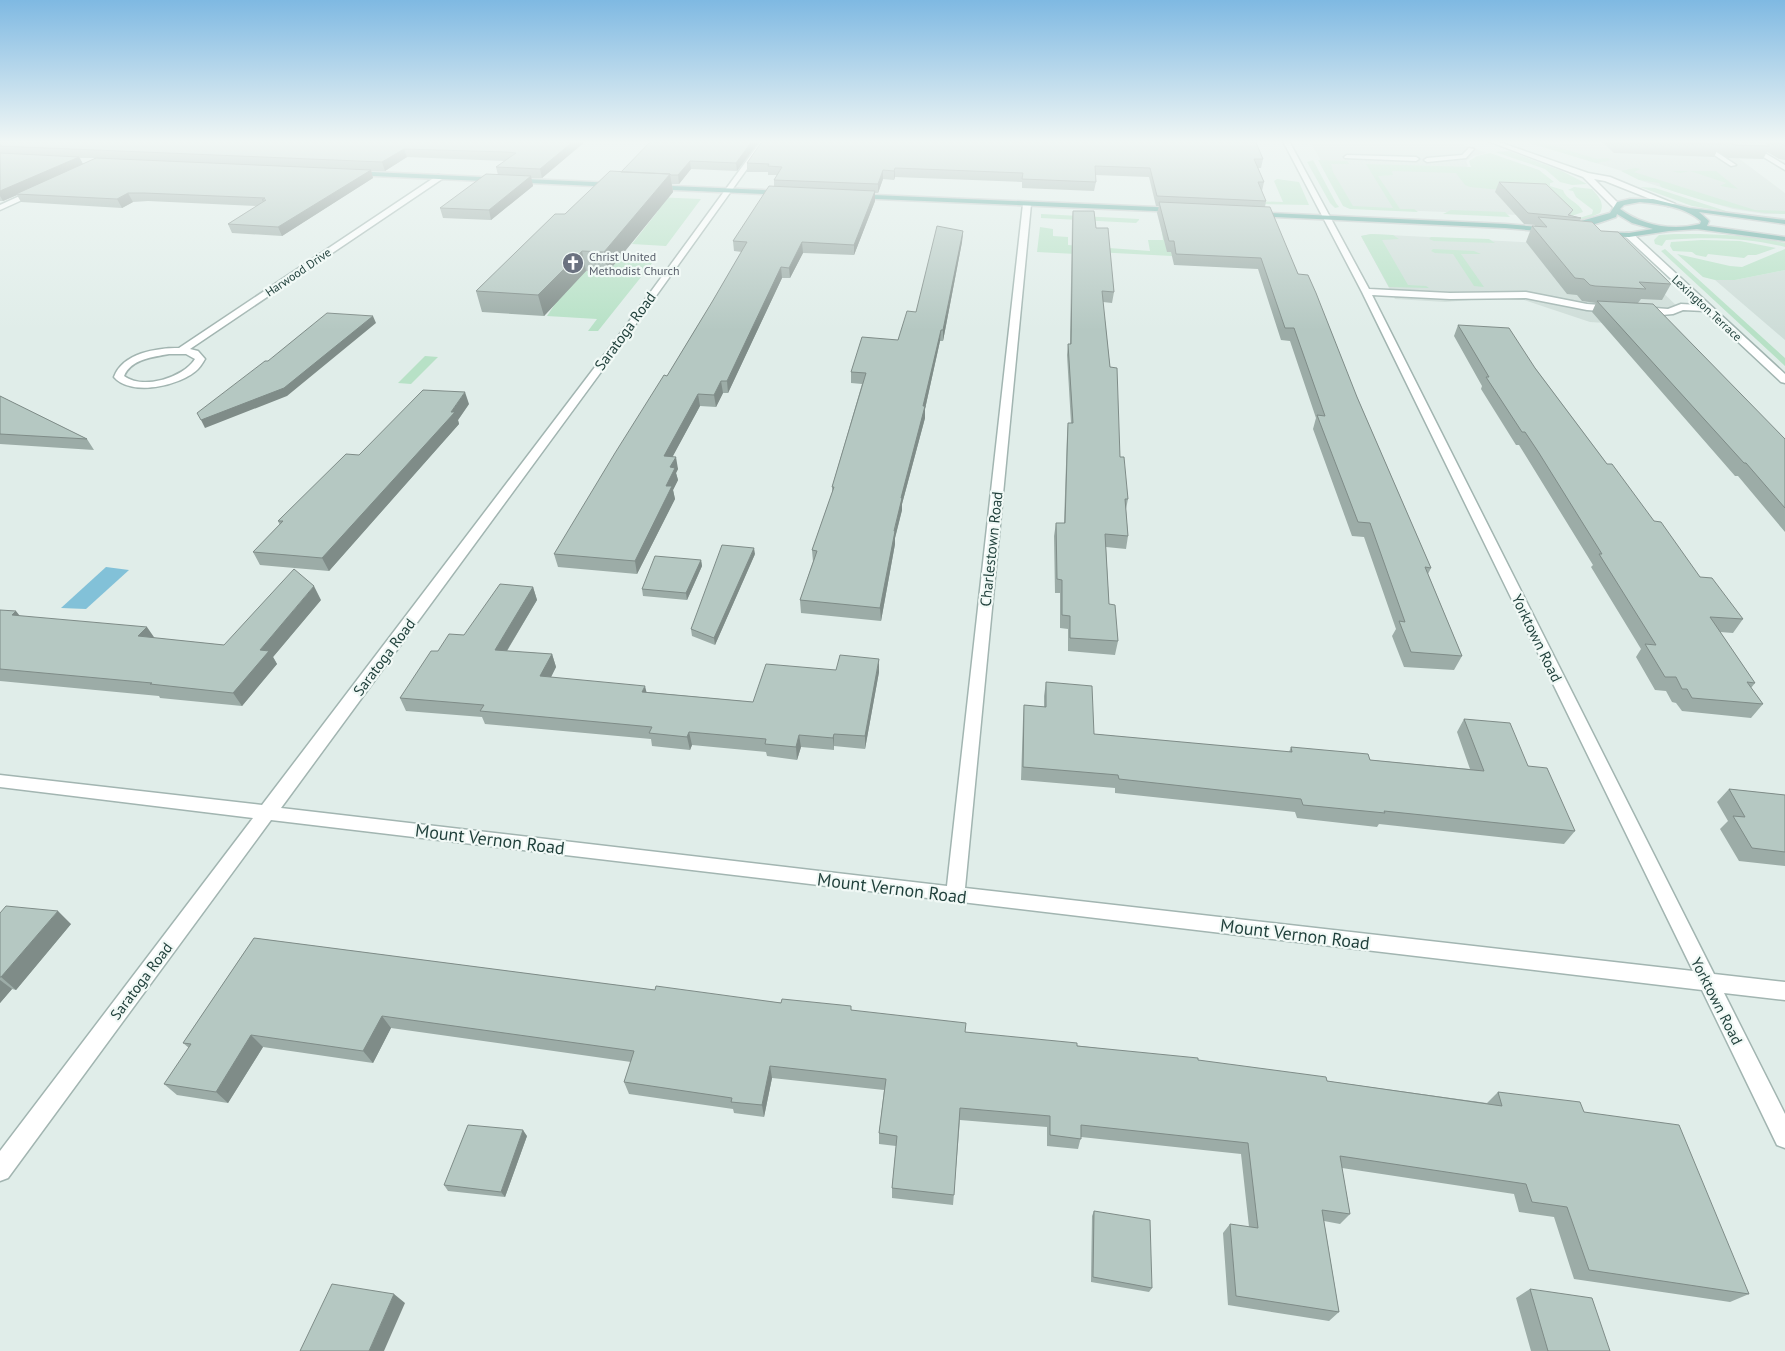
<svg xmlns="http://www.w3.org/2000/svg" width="1785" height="1351" font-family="'PT Sans',sans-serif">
<rect width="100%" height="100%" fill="#e0ede9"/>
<!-- built -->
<path fill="#ceddd8" d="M1310,141h141l36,12 -14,3 -7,5 2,5 -9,7 80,16 29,28 -221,-9z
M1523,141h189l29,19 44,33v21h-20l-32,-5 -60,-18 -31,-10 -20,-10z
M1371,234l245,13 67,65 -23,3 10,12 -80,-5 -66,-22 -40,-1 -39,3 -50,-3 -34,-63z
M1785,270v70l-70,-60h20z"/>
<!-- green -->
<path fill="#b7e1c6" d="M1523,141h15l59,18 10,-1 5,2 -16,3z
M1509,151l53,20 25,13 -15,1 -12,-3 -15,-13 -50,-17z
M1490,153l49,17 15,12 -4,1v3l13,4c3,10 16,12 20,22l-17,6 -24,-24 -72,-7 -5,-2 -9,-12 -64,-2 1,4 -15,1 22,33h14l4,3 -68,-3 -7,-3 -25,-46 29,1 2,3h-18l2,8 20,34 40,2 -27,-44 105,3 -2,-6 8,-5z
M1313,160l23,43 3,4 -4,1 -5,-5 -23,-41z
M1635,168l6,1 -7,3 121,38 30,1v3c-43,-1 -83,-13 -124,-27l-2,-4 -20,-3 -18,-9z
M1672,171h44l22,18 -18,-3 6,-3 -36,-12 -10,2z
M1277,179l22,3 10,23 -97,-2 11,-3 60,2 -9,-21z
M1574,187l18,2c7,8 13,14 8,24l-16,7 -8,-1 16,-5 1,-4 -17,-13 -3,-6 -5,-1z
M1640,187l15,1 74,24 -37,-6z
M607,195l94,4 -35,47 -34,-2 26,-33z
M1451,210l54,2 5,5 -67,-3z
M1041,214l98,5v1l-3,3 -95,-5z
M1160,220l9,19 3,17 -96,-5v3l-39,-2 3,-25 13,2v7l15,1v8l82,6 -2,-11h15z
M1371,234l22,1 6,4 -17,1 26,45 18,1 3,2 -40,-1 -28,-51z
M1674,234c37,0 74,0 111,9v4c-40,-10 -79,-10 -119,-7l-4,6 -7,-2 -1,-4 5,-5z
M1431,237l58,2 6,4 -61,-2 -5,-2z
M1702,240l38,1 36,7 -20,7h-8l-4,3 -36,-4 -2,3 -10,-2 -4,-3 -19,-1 -3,-5 1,-4z
M1433,249l41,2 7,3h-20l23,33 -10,-1 -21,-32 -18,-1 -4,-2z
M1665,249l120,109v8l-124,-115z
M1785,249v21l-50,10h-20l-12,-3 -26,-23 53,12 12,1z
M621,256l36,1 -59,74h-10l9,-12 -50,-3 10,-15 10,-31 41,2z
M425,356l13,1 -27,27 -13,-1z"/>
<!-- water -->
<path fill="#82c1d8" d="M106,567l23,3 -43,39 -25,-1z"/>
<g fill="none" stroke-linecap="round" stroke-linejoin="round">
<!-- minor casing -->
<g stroke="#a2b5b1" stroke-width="3">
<path id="minor" d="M761,141h6l-144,201 -342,466 666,78 76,-682 4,-2 4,2 -66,684 728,83 -331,-679 -79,-151h6l80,148 81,4 76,-1 61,12 26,2 5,3 -5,3 -26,-2 -61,-12 -76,1 -78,-4 342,679 71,8v18l-61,-7 61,121v34l-8,-3 -75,-155 -1431,-170 -263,358 -8,3v-30l253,-333 -253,-31v-12l262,30 355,-467z
M1488,141h8l92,32 22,4 65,27 -7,2 -63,-25 -11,-2 27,27 -7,2 -31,-31z
M1693,141h7l36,24 -5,1z
M1737,141h7l41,24v5z
M1469,148l5,1 -8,9 -39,4 -3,-2 3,-2 35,-3z
M1347,155l69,2 3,2 -3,2 -71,-3 -1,-1z
M438,175l7,2 -255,172 8,2 7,8c-2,3 -4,7 -7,10 -17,17 -67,28 -84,8 9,-24 42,-29 65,-29zM169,354h17l9,5c-12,19 -52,31 -71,17 7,-17 29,-19 45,-22z
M35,189l7,2 -42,19v-5z
M1626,233h6l153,141v9l-4,-1 -76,-71 -22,-1 -10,4 -11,1 -24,-3 -2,-2 5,-3 27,2 13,-5 18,1 -73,-68z"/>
</g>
<!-- major casing -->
<g stroke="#c0c9c8" stroke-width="3">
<path id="major" d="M349,171l267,12 4,2 -4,2 -264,-12h-3z
M649,185l137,6 4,2 -4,2 -134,-6h-3z
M851,194l327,14 4,2 -4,2 -324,-14h-3z
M1630,199h23l36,9 96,12v4l-86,-12 10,9 -2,5 78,11v4l-88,-12 -28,2 -40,6 -32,-1 -1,-2 4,-2 29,1 24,-4 -21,-6 -15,-9 -1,3c-12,4 -35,14 -46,7l40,-11 7,-11zM1640,202c21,2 45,5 61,19l-1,3c-27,7 -57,2 -80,-15l4,-4z
M1250,212l255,12 45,4 4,2 -4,2 -45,-4 -252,-12 -4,-2z"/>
</g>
<!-- minor -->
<use href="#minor" fill="#fff" fill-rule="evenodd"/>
<!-- major -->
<use href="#major" fill="#60a79d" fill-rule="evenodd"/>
</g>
<!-- wall -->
<path fill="#9caca7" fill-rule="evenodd" d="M0,140h587l-45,38h-11l2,8 -42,34 -48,-2 -3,-10 58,-33 -2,-8 9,-6 -98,-4 -22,14h-14l2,7 -91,58 -50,-3 -4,-9 29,-18 -109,-5 -15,1 -11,6 -101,-6 -4,-7 -14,6h-3zM80,158h16l-13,6z
M760,140l-23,31 -46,-2 -12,15h-7l1,8 -65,80 -22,-1 -42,45 -62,-4 -6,-21 145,-119z
M1600,140h185v20l-6,-1 -12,-7 -4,7 -35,-1 -11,-7 -3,6 -100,-4z
M1263,159l-2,9h-3l6,14 -2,9 4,10 -1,6 33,67 59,123 74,171 -3,6 34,82 -8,14 -50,-3 -12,-31 4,-7 -32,-92 -12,-1 -39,-107 3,-11 -26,-77 -9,-1 -23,-71 -84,-4 -3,-13h-4l-10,-39 2,-7h-3l-7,-29 -54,-2 1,7 -2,9 -72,-3v-6l-127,-5 -1,3 -11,-1 -5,14h-3v8l-21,54 -51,-2 -13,25h-8l-54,115h-5l-7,14 -16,-1 -28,51 6,12 -2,4 2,7 -5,10 2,9 -38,75 -79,-7 -4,-13 113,-178 45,-74 30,-50 -8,-1 -1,-10 41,-54v-7l3,-5h-9v-3h-21v-9z
M1499,182l74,28 -3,5 11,3 -1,3 21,10 70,53 -9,16 -21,-1 -3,4 147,136v93l-47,-56h-3l-143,-164 4,-9 -14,-2 -5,-6 -10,-1 -41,-52 6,-16 2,1 1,-2 -11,-1 -29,-32z
M1073,211l23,17 18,64 -2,11 -9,-1 7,65 10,90 8,42 -2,10 2,27 -2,13 -20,-2 3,57 9,37 -3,14 -47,-4v-22l-8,-1v-35h-5l-1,-57 2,-13h8l3,-88 1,-12h3l-4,-68 1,-11h2l2,-123z
M963,231l-1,11 -19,99h-3l-15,68v9l-23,86v6l-7,28v6l-14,77 -80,-8 -1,-13 13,-38 -1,-12 20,-57v-6l30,-103 -11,-1v-11l47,-32 18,-28z
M1458,325l77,43 72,96 47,57 46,56 43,42 -10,14 -13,-1 35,51 -4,5 12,16 -12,14 -69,-7 -6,-8 -4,-1 -6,-11 -11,-1 -19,-33 5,-8 -50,-82 2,-2 -74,-120h-3l-35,-56 1,-3 -28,-50z
M0,396l87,43 7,11 -94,-6z
M469,404l-11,16 1,4 -130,147 -69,-6 -7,-13 27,-27 -2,-4 81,-66z
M755,554l-40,91 -23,-9 -1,-7z
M701,560l1,6 -15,34 -44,-4 -1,-7z
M533,587l4,13 -30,51 45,3 4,13 -5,10 95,15 107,10 83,-32 43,2 -14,77 -31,-3v4l-33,-3 -4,13 -30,-4 -1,-4 -74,-7 -2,5 -38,-4 -1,-7 -166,-15 -3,-7 -76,-6 -6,-13 38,-47 26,-16z
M321,600l-48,57 4,7 -35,42 -82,-8 -1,-2 -159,-15v-71l20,6 135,22 69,7z
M1046,682l48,52 195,18 2,-5 79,13 100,9 -13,-37 7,-13 64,47 47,65 -11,13 -185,-20 -2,3 -80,-9 -2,-6 -180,-19v-5l-94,-8 2,-61 1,-14 20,2v-11z
M1729,789l56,6v71l-46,-5 -19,-32 8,-8 -11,-19z
M0,913l71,11 -55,66 -4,-1 -12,14z
M254,938l401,52 197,20 113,22 233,28 129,21 160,22 11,-11 86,20 165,182 -19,8 -156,-23 -20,-62 -35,-5 -5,-18 -172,-26 8,46 -10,10 -16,-3 15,91 -10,9 -101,-16 -5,-72 7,-9 19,3 -8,-73 -160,-17 -3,12 -31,-3v-19l-87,-7 -7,85 -61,-7v-10l4,-42 -17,-2v-11l5,-43 -112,-12 -8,39 -30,-4 -1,-4 -104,-15 -5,-12 7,-20 -240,-34 -18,35 -110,-16 -35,56 -51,-8 -13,-11 25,-36 -6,-5z
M527,1136l-22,61 -57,-6 -4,-6z
M1094,1211l58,77 -3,4 -58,-10 1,-66z
M1530,1289l80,62h-79l-15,-53z"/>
<!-- shaded-wall -->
<path fill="#7f8c88" d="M575,140h12l-45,38 -2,-9z
M753,140h7l-23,31 -1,-8z
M404,149l3,8 -22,14 -3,-9z
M79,157l5,9 -68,28 1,1 -14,6 -3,-5v-5z
M690,161l1,8 -12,15 -1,-9z
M895,168v9l-1,3v-9z
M371,170l2,8 -91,58 -4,-9z
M883,170v9l-5,14v-9z
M670,174l3,18 -65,80 -4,-20z
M531,176l2,10 -42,34 -2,-10z
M875,191v10l-21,54v-10z
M128,193l5,9 -11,6 -5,-9z
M963,231l-1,11 -19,99v-11z
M802,242l1,11 -13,25 -1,-10z
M582,251l4,20 -42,45 -6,-21z
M781,267l1,11 -54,115 -1,-12z
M373,316l3,7 -89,73 -82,32 -4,-8z
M941,330l-1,11 -15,68v9l-23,86v6l-7,28v6l-14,77 -1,-13 21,-110 22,-92z
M721,381l2,12 -7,14 -2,-12z
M465,392l4,12 -11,16 1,4 -130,147 -7,-13 129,-146z
M698,394l2,12 -34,63 -2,-13z
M676,457l2,12 -2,4 2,7 -5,10 2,9 -38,75 -2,-13 31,-75 4,-19z
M754,548l1,6 -40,91 -1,-7z
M701,560l1,6 -15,34 -1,-7z
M314,586l7,14 -48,57 4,7 -35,42 -9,-13 27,-43z
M533,587l4,13 -37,62 -5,-12z
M16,611l11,14 -15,-10z
M147,627l9,13 -18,-4z
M552,654l4,13 -11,22 -5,-13z
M879,659v13l-14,77v-13z
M645,686l3,12 -6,-6z
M689,732l3,13 -2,5 -3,-13z
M834,734v16l-1,-12z
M799,735l2,12 -4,13 -1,-13z
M58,911l13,13 -55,66 -15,-13z
M0,980l12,9 -12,14z
M382,1016l9,12 -18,35 -10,-12z
M251,1035l12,12 -35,56 -12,-11z
M770,1066l2,12 -8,39 -2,-12z
M523,1130l4,6 -22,61 -4,-5z
M394,1294l11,9 -21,48h-15z"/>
<!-- building -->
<path fill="#b5c8c2" stroke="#7f8c88" d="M0,140h575l-35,29 -44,-2 20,-14 -10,-1 -102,-3 -22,13 -382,-16z
M652,140h101l-17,23 -46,-2 -12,14h-7l-1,-1 -49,-2z
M763,140h492l8,19h-9l10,23h-6l8,19 -109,-5 -7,-28 -55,-2 1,16 -74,-3 1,-6 -128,-5 -1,3 -11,-1 -5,14 -104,-4 8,-13 -14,-1 1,-2 -22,-1z
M1715,140l6,4 -101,-4z
M1729,140h32l9,6 -35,-1z
M1776,140h9v6z
M0,153l79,4 -79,34z
M96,158l275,12 -93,57 -50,-3 38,-24h-4l3,-2 -121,-5h-16l-11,6 -101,-5z
M610,171l60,3 -66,78 -22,-1 -44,44 -62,-4 79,-77h10z
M486,174l45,2 -42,34 -49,-2z
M1499,182l47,2 27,26 -5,5 13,3 -53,-5z
M769,186l106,5 -21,54 -52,-3 -13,26 -8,-1 -54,114h-6l-7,14 -16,-1 -34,62 12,1 -6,10 5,1 -9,18h6l-37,75 -81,-7 61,-101 49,-78 3,1 45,-74 35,-60 -14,-1z
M1159,202l111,5 28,67 10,1 8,18 41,104 74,171 -6,-1 37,89 -51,-4 -12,-31 6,1 -35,-99 -12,-1 -41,-107 8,1 -31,-88h-9l-24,-70 -85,-4 -2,-13h-5z
M1073,211h21l2,17h12l6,64 -12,-1 8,76 7,1 3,89h4l4,42h-3l3,37 -23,-2 4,70 6,1 3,36 -48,-3v-22l-8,-1v-35l-5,-1 -1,-56h9l3,-100h5l-5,-79h3z
M1538,217l54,5 9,9 17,1 53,52 -32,-2 7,7 -51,-3 -5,-1 -6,-6 -9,-1 -43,-52 15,1z
M937,226l26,5 -20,99h-2l-18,76h2l-24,92h1l-8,33h1l-15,77 -80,-8 17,-49 -5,-1 22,-63h-2l34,-114 -15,-1 11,-35 36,3 9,-29 9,1z
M1597,301l56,3 132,135v69l-39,-45h-2z
M327,313l46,3 -89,72 -83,32 -4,-7 68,-52h3z
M1458,325l51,3 26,40 72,96h5l42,57 7,1 39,55 12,1 31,41 -33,-2 45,66 -8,-1 16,22 -71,-6 -5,-9h-5l-6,-12h-11l-20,-33 11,1 -57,-91h3l-63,-101 -14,-21h-3l-36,-55h3z
M423,390l42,2 -14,20h4l-133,146 -69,-6 30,-31h-5l68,-67 13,1z
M0,396l87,43 -87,-5z
M722,545l32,3 -40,90 -23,-9z
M655,556l46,4 -15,33 -44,-4z
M294,569l20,17 -54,64 9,1 -36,42 -83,-9 2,-1 -152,-14v-59l16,1 -4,4 135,12 -9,9 86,9z
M500,584l33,3 -38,63 57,4 -12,22 105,10 -3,6 111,10 13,-38 70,6 4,-15 39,4 -14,77 -31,-2 -1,4 -34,-3 -3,12 -31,-3 1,-5 -77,-7 -2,5 -38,-4 3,-6 -172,-16 4,-6 -84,-7 31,-47h7l11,-17 15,1z
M1046,682l46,4 2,48 198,18 -1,-5 77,7 2,6 114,11 -20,-52 46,4 18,43 19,2 28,63 -191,-20 1,2 -82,-8 -2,-6 -182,-20 -1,-4 -95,-8 1,-62 22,2z
M1729,789l56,6v57l-33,-4 -19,-32 12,1z
M6,906l52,5 -57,66h-1v-64z
M254,938l401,52 1,-4 125,17 1,-4 69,7v4l115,13 -1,9 112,11v3l121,12v2l128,17 1,4 175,25 -4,-14 82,10 4,10 95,13 70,169 -160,-24 -22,-63 -35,-5 -6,-18 -186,-28 10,58 -28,-4 17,102 -103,-16 -6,-72 28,4 -10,-85 -167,-18v14l-31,-4v-19l-90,-8 -6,87 -62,-7 5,-52 -18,-3 7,-54 -116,-13 -8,39 -31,-3 1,-4 -108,-16 10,-31 -252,-35 -19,35 -112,-16 -35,57 -52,-8 27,-40 -8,-1z
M468,1125l55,5 -22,62 -57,-7z
M1094,1211l56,9 2,68 -59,-11z
M332,1284l62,10 -25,57h-69z
M1530,1289l62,9 18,53h-62z"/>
<!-- sky -->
<linearGradient id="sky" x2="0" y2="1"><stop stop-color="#7fb9e2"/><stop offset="0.43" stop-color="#f1f7f5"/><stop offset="1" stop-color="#f1f7f5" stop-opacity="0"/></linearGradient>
<rect width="1785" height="330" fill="url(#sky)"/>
<!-- icons -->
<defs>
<g id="church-disc" transform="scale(1.125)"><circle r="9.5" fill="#6b7280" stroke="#f1f9f6"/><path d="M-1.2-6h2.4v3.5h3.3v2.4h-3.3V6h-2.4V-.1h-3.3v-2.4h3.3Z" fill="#fff"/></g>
</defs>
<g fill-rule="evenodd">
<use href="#church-disc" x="573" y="263"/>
</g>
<g text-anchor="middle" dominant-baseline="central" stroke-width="4.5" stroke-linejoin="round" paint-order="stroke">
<!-- far-worship labels -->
<g font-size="12" fill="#5b616d" stroke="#f1f9f6" text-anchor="start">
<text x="589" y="256">Christ United<tspan x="589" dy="14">Methodist Church</tspan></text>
</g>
<!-- far-street labels -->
<g font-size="12" fill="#1f3f3a" stroke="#f1f9f6">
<text transform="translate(298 272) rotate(-34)">Harwood Drive</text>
<text transform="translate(1707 308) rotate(43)">Lexington Terrace</text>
</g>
<!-- street labels -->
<g font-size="15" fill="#1f3f3a" stroke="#f1f9f6">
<text transform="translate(625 331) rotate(-54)">Saratoga Road</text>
<text transform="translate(991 549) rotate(-84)">Charlestown Road</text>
<text transform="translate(1537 638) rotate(64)">Yorktown Road</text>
<text transform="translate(384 657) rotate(-53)">Saratoga Road</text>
<text transform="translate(141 981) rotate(-53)">Saratoga Road</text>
<text transform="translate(1717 1001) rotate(63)">Yorktown Road</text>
</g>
<!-- near-street labels -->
<g font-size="18" fill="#1f3f3a" stroke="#f1f9f6">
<text transform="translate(490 839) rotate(7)">Mount Vernon Road</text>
<text transform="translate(892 888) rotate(7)">Mount Vernon Road</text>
<text transform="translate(1295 934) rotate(7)">Mount Vernon Road</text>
</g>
</g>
</svg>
